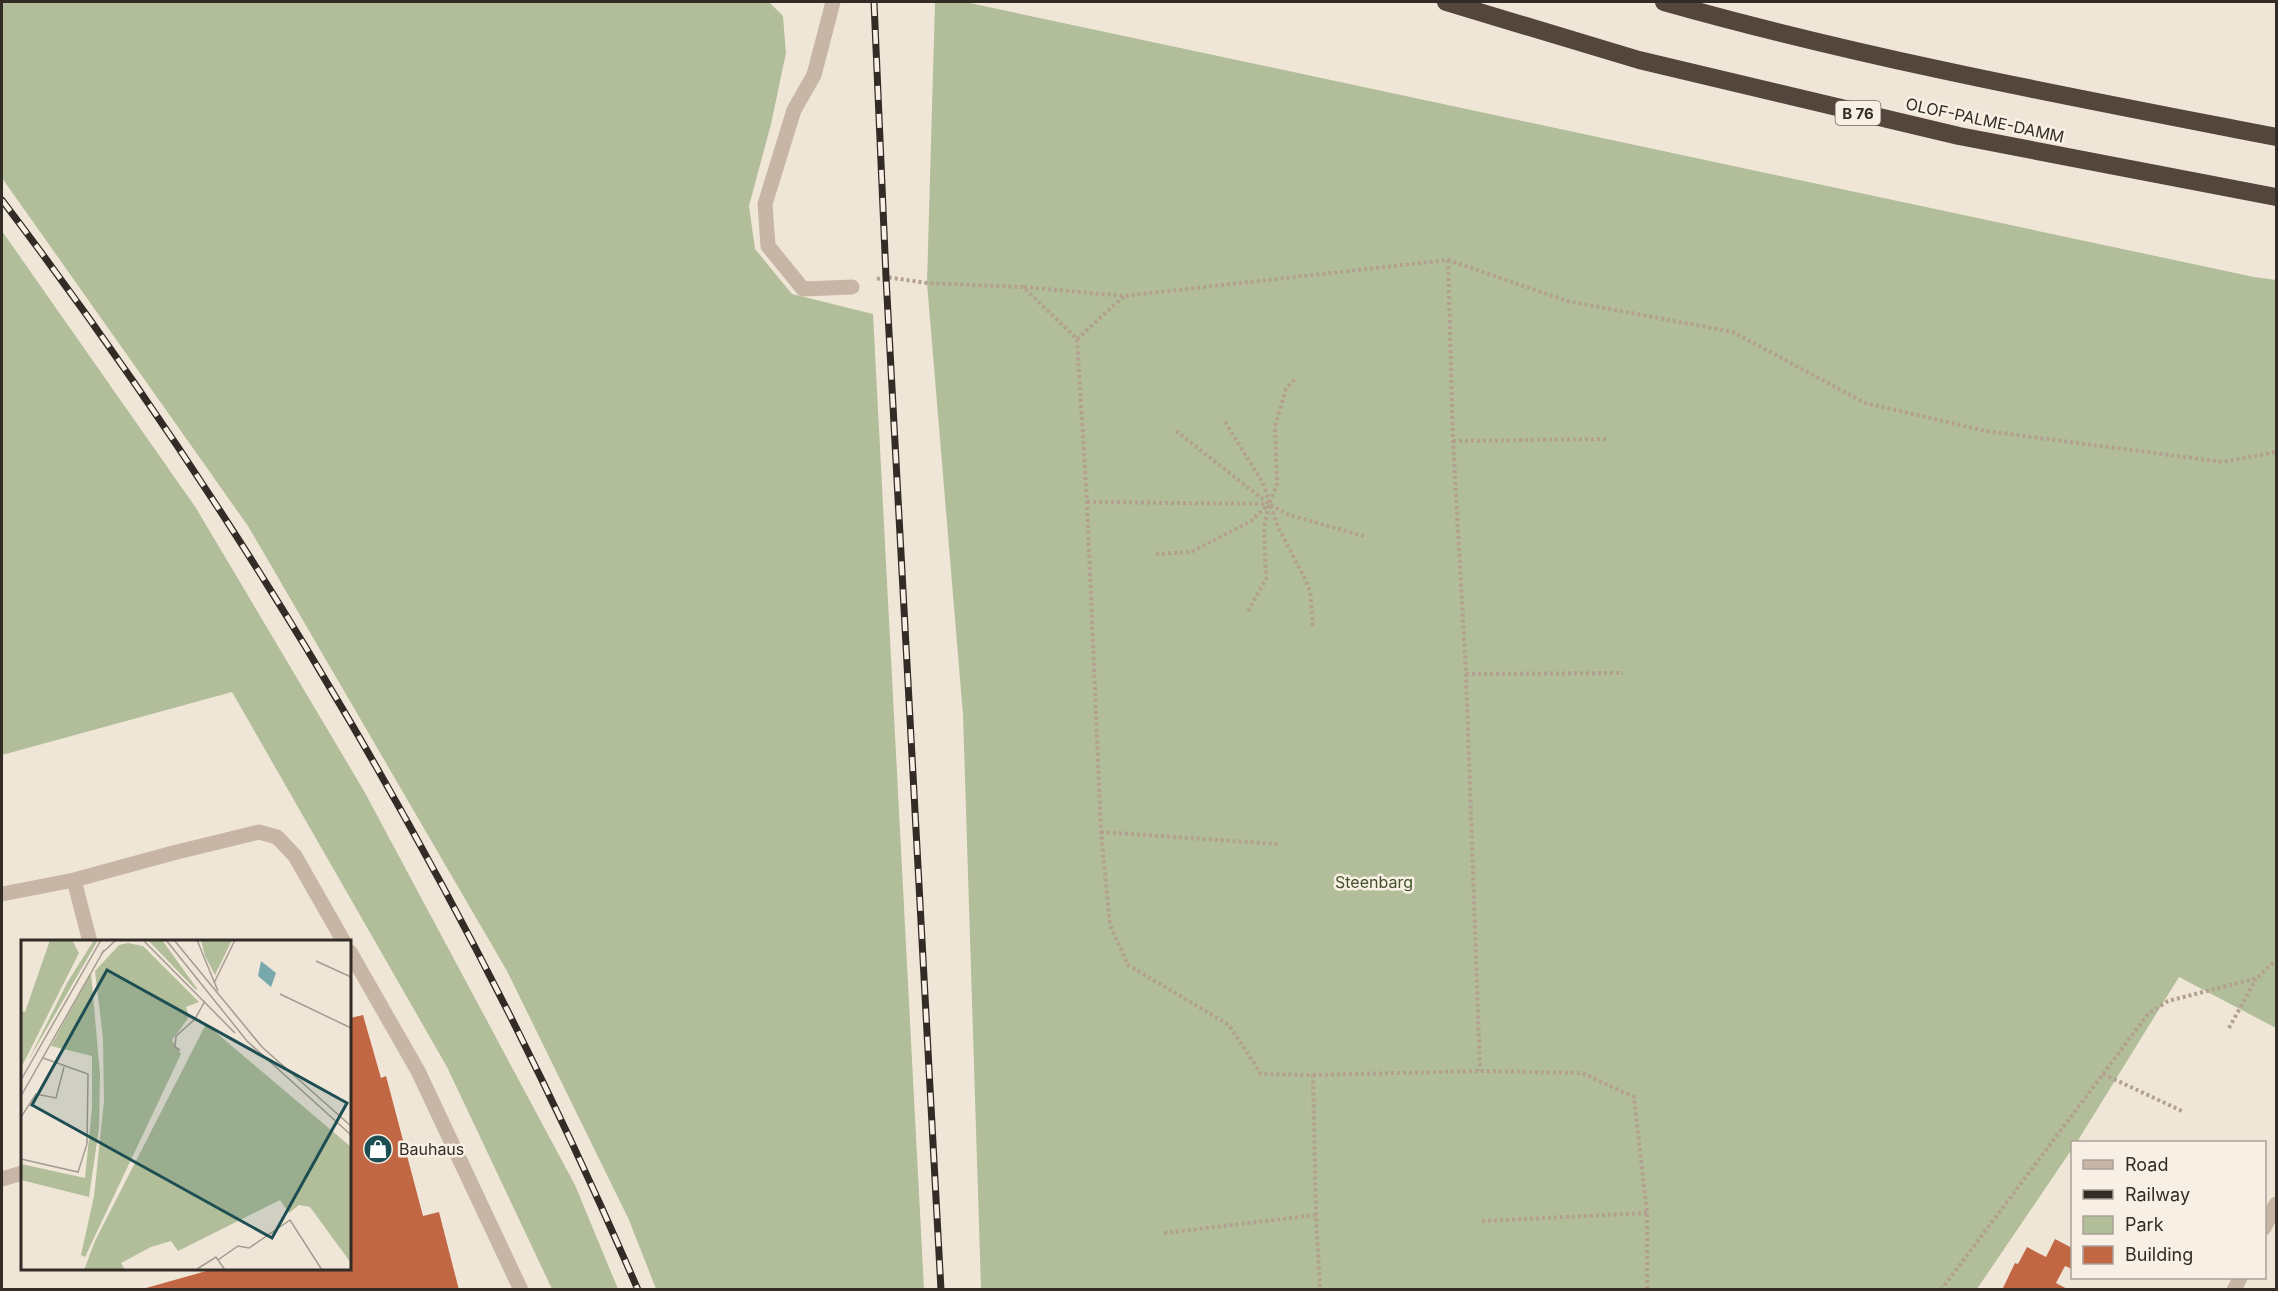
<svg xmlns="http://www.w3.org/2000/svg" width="2278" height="1291" font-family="Inter,sans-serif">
<rect width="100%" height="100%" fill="#f0e6d8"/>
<!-- green -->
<path fill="#b1be99" d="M2,2h767l14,14 3,37 -15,71 -22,82 6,43 37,45 81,20 51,975h-268l-27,-69 -122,-249 -259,-445 -246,-348z
M935,2h30l1289,275 22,3v748l-97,-51 -102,165h-5v7l-95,140h-996l-18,-574 -36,-432z
M2,231l194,277 168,283 211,394 43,104h-66l-105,-222 -215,-375 -230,63z"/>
<!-- building -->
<path fill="#c26744" d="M363,1015l18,63 5,-2 37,140 16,-4 20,78h-320l78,-22h133v-250z
M2055,1239l17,9v21l-7,-3 -9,17 13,7h-67l13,-27 3,1 9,-17 19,10z"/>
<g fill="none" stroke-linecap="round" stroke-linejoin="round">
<!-- path -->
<path stroke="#b3a08f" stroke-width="4" stroke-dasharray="3 3" stroke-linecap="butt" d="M1448,260l5,181 13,233 14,397
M877,279l9,-2 41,6 96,4 54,52 10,163 14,330 9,93 18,40 101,60 32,49 52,1 3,140 4,75
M1024,287l100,9 324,-36 119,41 166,31 132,71 121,28 237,31 53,-10
M1077,339l47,-43
M1225,422l38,61 15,44 27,52 5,12 3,35
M1176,431l93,73 20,11 75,21
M1453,441l153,-2
M1087,502l182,2
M1156,554l35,-2 60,-31 18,-17
M1248,611l18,-32 -2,-51 5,-24 8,-20 -2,-58 11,-37 9,-10
M1466,674l157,-1
M1101,832l177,12
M2229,1028l27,-49
M2103,1074l81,38
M1313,1075l167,-4 102,2 52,24 13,116v77
M1482,1221l165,-8
M1164,1233l152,-18
M1941,1290l207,-276 20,-13 89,-23 19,-18"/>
<!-- lane -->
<path stroke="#c7b6a5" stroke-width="15" d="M833,2l-19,73 -20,35 -29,94 3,42 35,43 49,-2
M74,880l16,62
M2,894l72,-14 99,-27 86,-21 18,5 18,19 49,86
M350,952l68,119 103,219
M2,1179l20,-6"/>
<!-- street -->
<path stroke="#c7b6a5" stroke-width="15" d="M2264,1228l12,-24
M2234,1290l6,-12"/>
<!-- highway -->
<path stroke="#54453d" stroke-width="18" d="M1446,2l193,58 320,76 317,61
M1664,2c202,57 407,95 612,135"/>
<!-- rail casing -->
<g stroke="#332b26" stroke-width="7">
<path id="rail" d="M874,2l12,275 55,1013
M2,200c252,333 471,706 636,1090"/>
</g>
<!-- rail -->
<use href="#rail" stroke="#f8f0e4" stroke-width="4.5" stroke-dasharray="14" stroke-linecap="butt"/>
</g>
<!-- icons -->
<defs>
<g id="shop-disc" transform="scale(1.5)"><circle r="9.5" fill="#1d4e53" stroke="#f8f0e4"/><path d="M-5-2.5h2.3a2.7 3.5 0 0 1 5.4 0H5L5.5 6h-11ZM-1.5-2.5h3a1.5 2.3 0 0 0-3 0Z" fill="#fff"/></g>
</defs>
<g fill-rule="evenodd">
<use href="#shop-disc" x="378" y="1149"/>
</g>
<g text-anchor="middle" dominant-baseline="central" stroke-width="5" stroke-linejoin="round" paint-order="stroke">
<!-- shield labels -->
<rect fill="#f8f0e4" stroke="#6e665f" stroke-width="1.5" x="1835.5" y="101" width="45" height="24" rx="4.5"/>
<g font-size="15" font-weight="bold" fill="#332b26">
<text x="1858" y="113">B 76</text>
</g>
<!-- street labels -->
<g font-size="16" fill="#332b26" stroke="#f8f0e4">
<text transform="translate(1985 120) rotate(12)">OLOF-PALME-DAMM</text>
</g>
<!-- park labels -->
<g font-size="16" fill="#42512b" stroke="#f8f0e4">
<text x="1374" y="882">Steenbarg</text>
</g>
<!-- poi labels -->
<g font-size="16" fill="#332b26" stroke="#f8f0e4" text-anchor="start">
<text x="399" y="1149">Bauhaus</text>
</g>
</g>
<!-- overview -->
<g transform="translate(21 940)">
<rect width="330" height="330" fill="#f0e6d8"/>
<path d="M29,0h22l7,13 -58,115v-57l4,1zM73,0h4l-70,121 39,-78zM127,0h14l36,50 -3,-1zM180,0h31l-17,35 -10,-19zM107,3l15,3 56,56 -13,5 3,10 -17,23 9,14 -96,203 -4,-2 13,-59 10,-95 -1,-62 -8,-68 24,-26zM70,33l9,101 -1,54 -10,69 -68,-17v-16l64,14 7,-70v-52l-41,-10zM185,84l145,123v116l-41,-56 -11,-2 -10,8 -9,-13 -102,51 -7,-10 -20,6 -30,16 4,7h-41l11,-29z" fill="#b1be99"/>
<path d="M240,21l15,12 -5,14 -13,-11z" fill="#78a8ac"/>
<path fill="none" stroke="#a49b91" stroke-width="1.5" d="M122,0l92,93M145,0l81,101 104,94M153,0l88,107 89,79M176,0l21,51M80,14l15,-14M295,21l35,16M193,43l21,-43M259,54l71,34M159,110l-5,-3 1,-11 19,-17 10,-18M0,140l80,-140M0,156l83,-146M0,177l15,-23 20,4 8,-31M0,219l57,13 9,-28 1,-70 -45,-16M176,329l19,-12 2,3M204,330l-7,-10 20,-14 11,2 41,-28 32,50"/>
<path fill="#1d4e53" fill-opacity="0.15" stroke="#1d4e53" stroke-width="3" d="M86,30l240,133 -75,135 -240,-133z"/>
<rect width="330" height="330" fill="none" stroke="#332b26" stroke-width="3"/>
</g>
<!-- border -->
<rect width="2278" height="1291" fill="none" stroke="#332b26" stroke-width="6"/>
<!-- legend -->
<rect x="2071" y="1141" width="195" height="138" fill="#f8f0e4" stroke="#a9a198" stroke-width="1.5"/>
<rect x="2083" y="1160" width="30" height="9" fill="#c7b6a5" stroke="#a9a198" stroke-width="1.5"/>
<text x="2125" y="1171" font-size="18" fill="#332b26">Road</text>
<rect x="2083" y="1190" width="30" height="9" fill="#332b26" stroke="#a9a198" stroke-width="1.5"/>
<text x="2125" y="1201" font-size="18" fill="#332b26">Railway</text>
<rect x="2083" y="1216" width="30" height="18" fill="#b1be99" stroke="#a9a198" stroke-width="1.5"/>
<text x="2125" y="1231" font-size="18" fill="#332b26">Park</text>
<rect x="2083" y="1246" width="30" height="18" fill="#c26744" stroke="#a9a198" stroke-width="1.5"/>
<text x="2125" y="1261" font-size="18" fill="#332b26">Building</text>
</svg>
